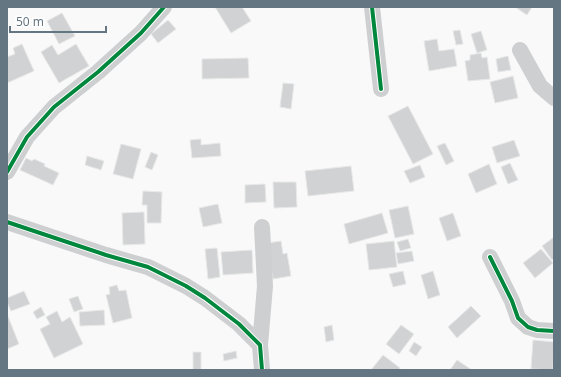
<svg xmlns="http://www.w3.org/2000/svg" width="561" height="377" font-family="'Noto Sans',sans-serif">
<rect width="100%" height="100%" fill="#f9f9f9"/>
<!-- building -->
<path fill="#d0d2d3" stroke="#e8e8e8" d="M215,7h27l9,14 -20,12z
M515,7h17l-5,8z
M62,13l13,23 -16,8 -12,-23z
M168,20l8,9 -18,14 -7,-9z
M460,30l3,14 -7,1 -3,-14z
M481,31l6,19 -10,3 -6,-19z
M437,39l2,12 15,-2 3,17 -28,5 -5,-30z
M22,44l12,27 -27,12v-26l8,-3 -2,-6z
M76,44l13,22 -30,17 -18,-31 11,-7 6,10z
M481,53l1,5 5,-1 3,22 -22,2 -3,-20 5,-1v-5z
M508,56l3,14 -13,2 -2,-13z
M248,58l1,20 -47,1v-20z
M513,76l5,22 -23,5 -5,-21z
M283,83l11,1 -3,25 -11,-2z
M408,106l25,48 -20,10 -25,-48z
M201,139v6l19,-2 1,13 -29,2 -2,-18z
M514,140l6,16 -23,7 -5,-16z
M445,143l9,18 -8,4 -9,-19z
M121,144l20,5 -8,30 -20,-5z
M151,152l7,3 -6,15 -7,-3z
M87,156l17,5 -3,9 -16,-5z
M26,158l6,3 2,-2 11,5 -1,2 15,7 -6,12 -33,-15z
M510,163l8,17 -10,4 -7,-17z
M489,164l8,20 -21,9 -8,-19z
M420,165l5,12 -15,6 -6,-12z
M351,166l3,25 -46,5 -3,-25z
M273,182h23l1,25 -23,1z
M265,184l1,18 -21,1v-18z
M143,191l19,1 -1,31h-14v-18h-5z
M218,204l4,19 -19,4 -4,-19z
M408,206l6,28 -19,4 -6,-28z
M144,212l1,32 -22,1 -1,-32z
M382,213l6,20 -39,11 -5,-20z
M453,213l8,23 -14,5 -8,-23z
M554,237v21l-2,2 -10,-14z
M408,239l3,9 -11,3 -3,-9z
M281,241l2,13 4,-1 4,23 -18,3 -6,-36z
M394,241l3,26 -28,3 -3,-26z
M217,248l3,29 -12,2 -3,-30z
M541,249l12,14 -18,15 -12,-15z
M252,250l1,23 -30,2 -2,-23z
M412,251l2,10 -16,3 -2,-11z
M403,271l3,13 -13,3 -4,-13z
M433,271l7,24 -12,4 -7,-24z
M117,285l2,6 7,-1 6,28 -19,5 -7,-28 4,-1 -1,-7z
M24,291l6,13 -19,7 -4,-9v-4z
M78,296l5,13 -9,3 -5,-13z
M471,306l10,10 -24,22 -9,-11z
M41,307l4,8 -8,4 -4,-7z
M104,310l1,15 -25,1 -1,-14z
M57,311l5,11 8,-5 13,27 -29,14 -14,-29 10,-5 -4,-7z
M7,314l12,30 -12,5z
M332,325l2,15 -8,2 -2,-15z
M401,325l13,9 -15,20 -13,-10z
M533,340l21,2 -1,28 -22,-1z
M414,342l8,5 -6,9 -7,-5z
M236,351l1,7 -13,3 -1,-7z
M193,352h8v18h-8z
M383,355l17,13 -1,2h-28z
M457,360l15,10h-22z"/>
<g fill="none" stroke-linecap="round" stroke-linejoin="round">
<!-- minor -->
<path stroke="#cecfd0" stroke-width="16" d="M372,7l9,82
M520,50l20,36 14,12
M7,172l20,-35 27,-30 44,-35 43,-39 23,-26
M7,222l99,33 42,12 38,19 19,12 34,26 21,21 2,25
M490,257l22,44 6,17 10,9 9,3 17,1
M260,345l5,-59 -3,-59"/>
<!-- cycleway casing -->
<g stroke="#fff" stroke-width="6">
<path id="cycleway" d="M372,7l9,82
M7,172l20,-35 27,-30 44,-35 43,-39 23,-26
M7,222l99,33 42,12 38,19 19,12 34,26 21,21 2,25
M490,257l22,44 6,17 10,9 9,3 17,1"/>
</g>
<!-- cycleway -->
<use href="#cycleway" stroke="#00873e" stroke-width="4"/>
</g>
<!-- border -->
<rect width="561" height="377" fill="none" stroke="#657683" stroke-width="16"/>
<!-- scale -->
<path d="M10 26v6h96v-6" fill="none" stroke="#657683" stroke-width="2"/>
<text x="16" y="26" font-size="12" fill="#657683" stroke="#ffffff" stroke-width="3" paint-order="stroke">50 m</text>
</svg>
